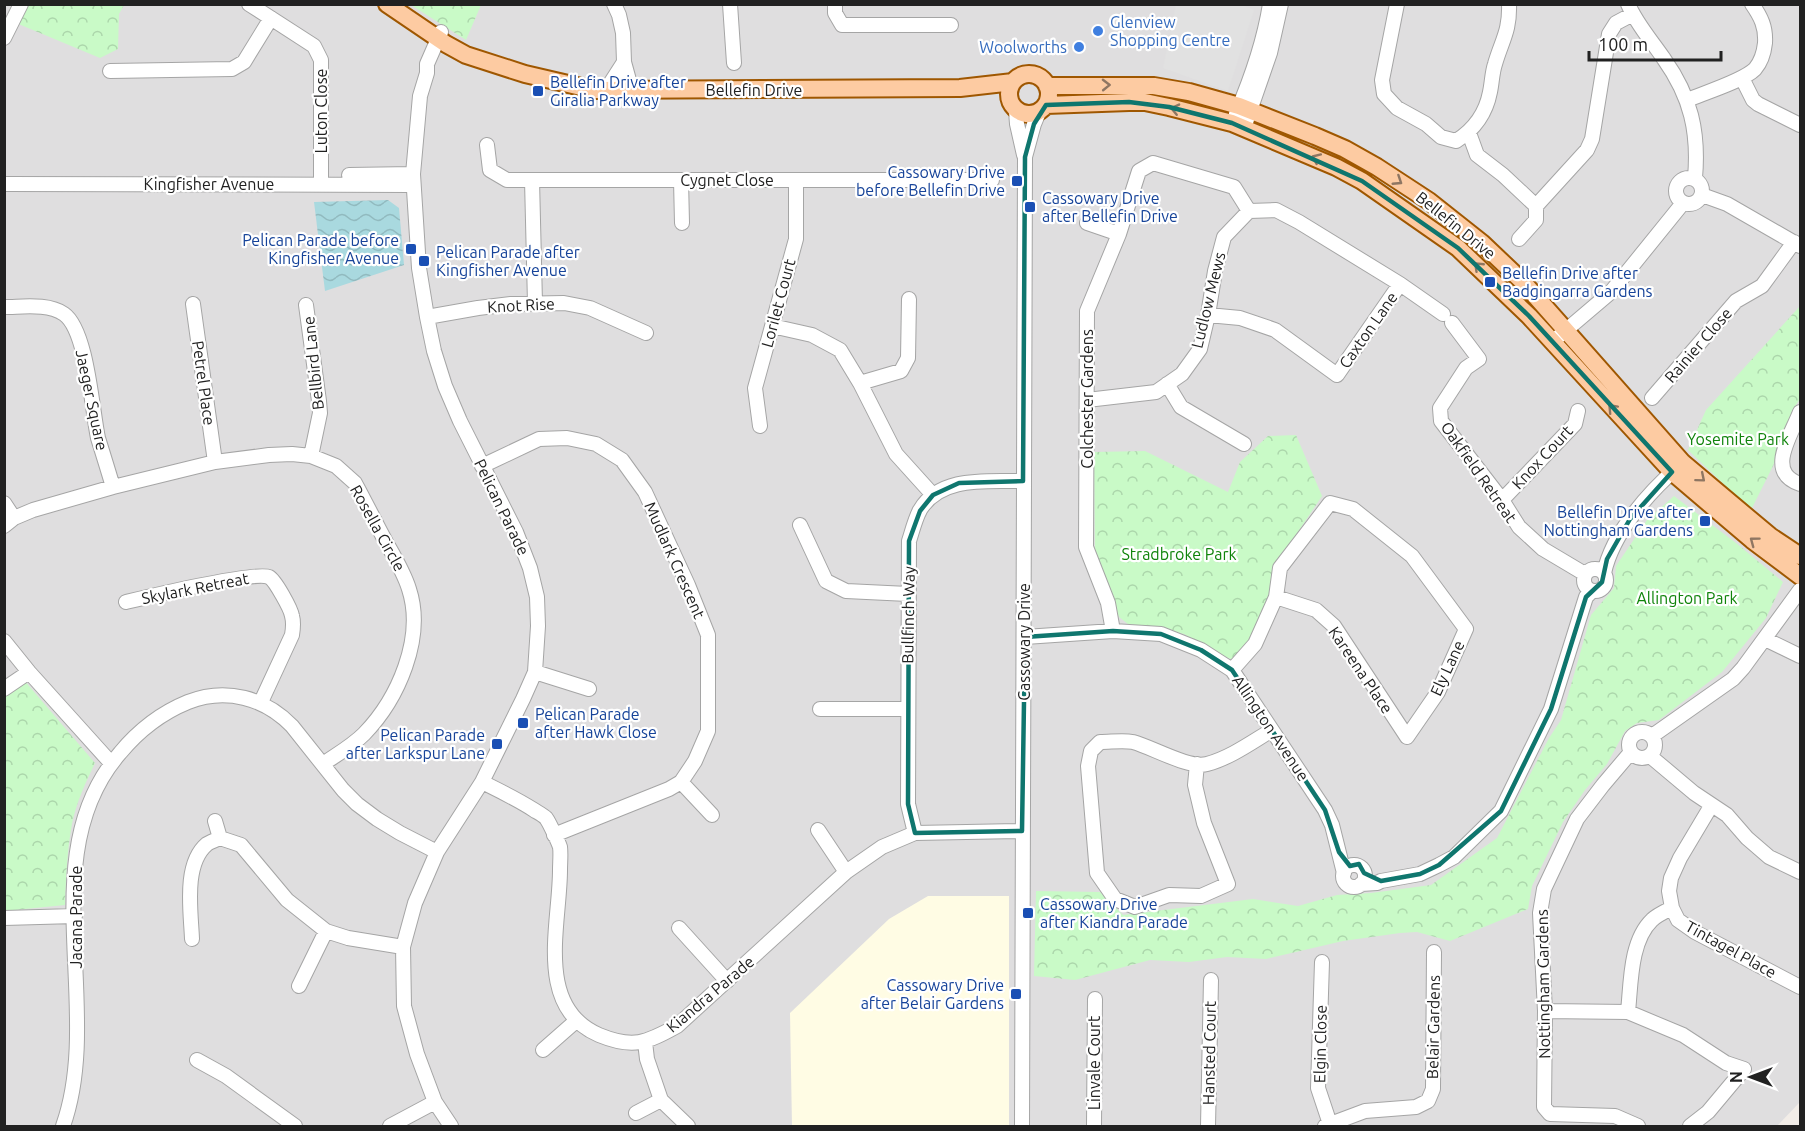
<svg xmlns="http://www.w3.org/2000/svg" width="1805" height="1131" font-family="Ubuntu,sans-serif">
<defs>
<pattern id="park-crowns" width="20" height="18" patternUnits="userSpaceOnUse" patternTransform="scale(1.5)"><rect width="20" height="18" fill="#c9fac7"/><path d="M2 6a3 3 0 1 1 6 0M12 15a3 3 0 1 1 6 0" fill="none" stroke="#acd6ab"/></pattern>
<pattern id="water-waves" width="16" height="10" patternUnits="userSpaceOnUse" patternTransform="scale(1.5)"><rect width="16" height="10" fill="#a9d9df"/><path d="M0 5q4-4 8 0t8 0" fill="none" stroke="#91babf"/></pattern>
</defs>
<rect width="100%" height="100%" fill="#f2ede8"/>
<!-- residential -->
<path fill="#dfdedf" d="M5,5h1795v1097l-23,24h-1772z"/>
<!-- education -->
<path fill="#fffce4" d="M928,896h81v230h-217l-2,-113 99,-94z"/>
<!-- park -->
<path fill="url(#park-crowns)" d="M25,5h99l-5,9 -1,35 -18,9 -84,-35z
M411,5l70,-1v1l-15,35z
M1800,306v93l-8,12 -19,55 -22,44 -63,-60 18,-40z
M1296,435l26,61 -44,66 -7,31 -20,46 -17,21 -15,-5 -35,-21 -31,-7 -25,-3 -9,-7 -24,-65 -1,-100 51,-1 83,41 12,-30 28,-26z
M1674,496l62,47 47,39 -17,36 -44,54 -63,48 -22,3 -12,8 -18,33 -22,26 -22,32 -31,64 -4,23 -78,32 -33,-9 -17,1 -57,8 -77,18 -39,-2 -38,5 -39,-2 -75,20 -41,-4 2,-85 64,1 23,23 130,-16 45,7 39,-11 34,-2 60,-8 66,-47 52,-100 12,-18 30,-105 23,-27 2,-22 31,-46z
M23,679l72,84c-9,19 -19,40 -23,61 -5,27 -6,54 -7,81l-60,6v-217z"/>
<!-- parking -->
<path fill="#e1e1e1" d="M1176,5h65l13,5 -26,81 -65,-23z"/>
<!-- water -->
<path fill="url(#water-waves)" d="M388,200l11,8 5,57 -79,26 -11,-89z"/>
<g fill="none" stroke-linecap="round" stroke-linejoin="round">
<!-- minor casing -->
<g stroke="#a5a5a5" stroke-width="16">
<path id="minor" d="M249,4l65,42 7,14v123
M614,4l5,11 4,18 1,29 8,29
M730,4l4,59
M835,4v9l7,12h109
M1397,4l-15,76 2,14 13,14 29,16 15,13 15,4c19,-12 30,-28 34,-49 2,-9 2,-19 5,-28 7,-24 15,-33 14,-60
M1628,4c9,21 24,37 36,55 27,38 35,73 31,119
M441,32l-14,32v9l-7,23 -7,78 6,94 8,49 7,34 11,35 15,35 56,111 14,36 7,29 1,29 -3,46 -12,27 -41,83 -45,70 -22,51 -12,44 1,59 13,48 18,48 16,24
M4,38l17,-34
M110,71l122,-2 12,-7 27,-44
M1742,78l11,22 5,4 42,21
M606,90l18,-28
M1687,100c17,-7 56,-19 68,-31 6,-7 9,-17 10,-26 1,-16 -4,-26 -13,-39
M1016,111l1,13 7,31
M1236,114c15,-35 28,-72 34,-110
M1244,128l26,-75 11,-49
M1469,133l8,22 26,20 33,31 51,-56 5,-11 17,-105 7,-11 17,-9
M487,145l3,25 17,10h485
M349,175l64,-1
M1676 191a13 13 0 1 1 26 0a13 13 0 1 1-26 0Z
M532,180l3,123
M681,180l1,43
M4,184l409,1
M1702,195l25,9 73,42
M1087,223l32,11
M1519,239l17,-19v-14
M193,304l22,158
M306,305l13,96 1,12 -9,43
M4,307c19,0 44,-4 60,7 23,16 28,96 34,124 5,16 10,32 15,49
M1208,315l32,3 35,12 62,45 63,-91
M427,317l51,-9 33,-4 53,-1 26,5 56,25
M1452,323l27,36 -13,9 -26,40 1,13 61,79 17,27 24,22 42,25
M772,326l40,9 28,15 20,33 36,71 37,41
M1558,337l53,-45 72,-89
M860,383l41,-12 7,-13 1,-59
M1167,384l14,23 63,37
M1652,398l84,-97 26,-15 32,-44
M1087,400l69,-8 26,-18 18,-25 8,-34 7,-44 9,-34 25,-26 27,-1 23,12 101,62 43,30
M1800,412c-9,24 -35,60 0,72
M760,426l-5,-38 41,-149v-59
M482,466l57,-27 28,-1 29,6 26,16 23,32 43,93 20,50v96l-13,30 -14,21 -12,7 -115,46
M1502,500l73,-76 3,-13
M4,503l10,15
M800,525l26,56 20,10 62,3
M4,526l10,-8 19,-8 80,-23 102,-25 54,-7 23,-1 19,2 25,10 19,17c11,20 21,41 32,61 8,14 17,29 22,45 16,49 -11,110 -45,145 -12,12 -28,21 -41,30
M1584 580a11 11 0 1 1 22 0a11 11 0 1 1-22 0Z
M1604,573c9,-41 45,-81 75,-107
M126,602c21,-5 129,-31 143,-25 6,3 22,32 23,39 2,7 1,13 0,19l-31,67
M1113,631l-5,-28 -22,-56 1,-236 32,-77 20,-63 14,-8 81,24 15,24
M1025,637l88,-6 48,3 40,16 31,20 93,140 7,15 12,48
M1765,639l35,17
M4,641l25,31 82,91
M1232,670l23,-26 21,-47 4,-29 50,-65 23,6 59,47 54,73 -28,63 -31,45 -73,-111 -18,-16 -40,-13
M535,672l54,17
M4,689l25,-17
M820,709h87
M1629 745a13 13 0 1 1 26 0a13 13 0 1 1-26 0Z
M1652,736l81,-57 10,-11 57,-78
M1631,752l-28,33 -26,34 -33,70 -4,24 5,98 -1,96 6,7 65,2 23,10
M1650,756l44,37 33,22 20,23 22,19 31,15
M1197,764l-2,21 9,38 24,61 -27,12 -32,-1 -34,12 -20,-8 -18,-26 -9,-107 3,-15 9,-9c11,0 23,-2 33,0 19,5 56,27 74,22 23,-6 45,-22 65,-34
M482,782c18,9 35,17 52,28 3,2 9,5 12,8 3,4 12,23 14,29 1,6 0,16 0,23 0,54 -26,137 39,165 34,14 47,8 78,-9l169,-154 36,-25 33,-14 107,-2
M681,782l31,33
M1711,806l-31,52 -9,20 -2,13 3,17 6,12 17,12 105,55
M215,821l5,17
M818,830l28,42
M915,833l-7,-29 1,-263c3,-9 6,-22 11,-31 21,-35 68,-28 103,-29
M1343 876a11 11 0 1 1 22 0a11 11 0 1 1-22 0Z
M1361,884l16,-1 4,-2 39,-7 19,-9 15,-8 47,-46 50,-102 35,-112 6,-6
M4,918l71,-2
M679,928l48,53
M192,939c-1,-27 -9,-75 15,-95 3,-2 9,-4 13,-6l21,7 46,55 39,31 22,7 55,9
M1322,962l-4,126 12,36
M299,986l27,-55
M1545,1011l83,1 55,23 43,28 18,6 -36,43 -18,14
M1628,1012c3,-29 2,-71 24,-92 5,-5 14,-9 20,-12
M645,1042l2,17 14,41 27,26
M543,1050l33,-29
M197,1060l29,16 69,50
M636,1113l25,-13
M63,1126c42,-118 -32,-271 57,-373 19,-23 41,-40 68,-51 38,-15 77,-4 104,24l51,64 14,14 20,15 23,14 37,19
M390,1126l45,-24
M1022,1126c0,-323 3,-646 3,-969l9,-33 5,-12
M1094,1126l1,-127
M1208,1126l3,-146
M1325,1126l40,-15 51,-4 12,-6 5,-12 1,-137"/>
</g>
<!-- major casing -->
<g stroke="#9f5700" stroke-width="20">
<path id="major" d="M387,4l59,40 20,11 59,19 69,16 366,-2 53,-6
M1009 94a20 20 0 1 1 40 0a20 20 0 1 1-40 0Z
M1047,86h107l35,6 50,14 76,30 30,13 32,18 52,34 53,42 41,39 160,181 87,73 30,20
M1046,105l83,-3h16l24,5 63,16 104,44 26,14 96,67 71,68 143,156 80,68 48,36"/>
</g>
<!-- minor -->
<use href="#minor" stroke="#fff" stroke-width="14"/>
<!-- major -->
<use href="#major" stroke="#fdcba2" stroke-width="16"/>
</g>
<!-- one-way arrows -->
<defs><path id="oneway-chevron" d="M-2-3.5L2.5 0L-2 3.5" fill="none" stroke-width="1.6" stroke-linecap="round" stroke-linejoin="round" transform="scale(1.5)"/></defs>
<g stroke="#8f7662">
<use href="#oneway-chevron" transform="translate(1106 85) rotate(-1)"/>
<use href="#oneway-chevron" transform="translate(1175 109) rotate(-167)"/>
<use href="#oneway-chevron" transform="translate(1316 158) rotate(-156)"/>
<use href="#oneway-chevron" transform="translate(1398 181) rotate(33)"/>
<use href="#oneway-chevron" transform="translate(1478 266) rotate(-136)"/>
<use href="#oneway-chevron" transform="translate(1612 408) rotate(-133)"/>
<use href="#oneway-chevron" transform="translate(1701 478) rotate(40)"/>
<use href="#oneway-chevron" transform="translate(1754 541) rotate(-143)"/>
</g>
<!-- marked area -->
<path fill="none" stroke="#0f766e" stroke-width="4.5" stroke-linejoin="round" d="M1129,102l40,5 63,16 130,58 96,67 71,68 143,156 -42,47 -23,40 -5,23 -16,15 -35,112 -50,102 -62,54 -19,9 -39,7 -17,-8 -5,-9 -9,2 -11,-14 -14,-42 -93,-140 -31,-20 -40,-16 -48,-3 -88,6 -3,194 -107,2 -7,-29 1,-263 11,-30 13,-16 26,-12 64,-2 2,-324 9,-33 12,-19z"/>
<!-- markers -->
<g fill="#3f7fe0" stroke="#fff" stroke-width="2">
<circle cx="1098" cy="31" r="6"/>
<circle cx="1079" cy="47" r="6"/>
</g>
<g fill="#1a4fb4" stroke="#fff" stroke-width="2">
<rect x="532" y="85" width="12" height="12" rx="3"/>
<rect x="1011" y="175" width="12" height="12" rx="3"/>
<rect x="1024" y="201" width="12" height="12" rx="3"/>
<rect x="405" y="243" width="12" height="12" rx="3"/>
<rect x="418" y="255" width="12" height="12" rx="3"/>
<rect x="1484" y="276" width="12" height="12" rx="3"/>
<rect x="1699" y="515" width="12" height="12" rx="3"/>
<rect x="517" y="717" width="12" height="12" rx="3"/>
<rect x="491" y="738" width="12" height="12" rx="3"/>
<rect x="1022" y="907" width="12" height="12" rx="3"/>
<rect x="1010" y="988" width="12" height="12" rx="3"/>
</g>
<g text-anchor="middle" dominant-baseline="central" stroke-width="4.5" stroke-linejoin="round" paint-order="stroke">
<!-- shop labels -->
<g font-size="16" fill="#366cbe" stroke="#fff" text-anchor="start">
<text x="1110" y="22">Glenview<tspan x="1110" dy="18">Shopping Centre</tspan></text>
<text x="1067" y="47" text-anchor="end">Woolworths</text>
</g>
<!-- transit labels -->
<g font-size="16" fill="#164399" stroke="#fff" text-anchor="start">
<text x="550" y="82">Bellefin Drive after<tspan x="550" dy="18">Giralia Parkway</tspan></text>
<text x="1005" y="172" text-anchor="end">Cassowary Drive<tspan x="1005" dy="18">before Bellefin Drive</tspan></text>
<text x="1042" y="198">Cassowary Drive<tspan x="1042" dy="18">after Bellefin Drive</tspan></text>
<text x="399" y="240" text-anchor="end">Pelican Parade before<tspan x="399" dy="18">Kingfisher Avenue</tspan></text>
<text x="436" y="252">Pelican Parade after<tspan x="436" dy="18">Kingfisher Avenue</tspan></text>
<text x="1502" y="273">Bellefin Drive after<tspan x="1502" dy="18">Badgingarra Gardens</tspan></text>
<text x="1693" y="512" text-anchor="end">Bellefin Drive after<tspan x="1693" dy="18">Nottingham Gardens</tspan></text>
<text x="535" y="714">Pelican Parade<tspan x="535" dy="18">after Hawk Close</tspan></text>
<text x="485" y="735" text-anchor="end">Pelican Parade<tspan x="485" dy="18">after Larkspur Lane</tspan></text>
<text x="1040" y="904">Cassowary Drive<tspan x="1040" dy="18">after Kiandra Parade</tspan></text>
<text x="1004" y="985" text-anchor="end">Cassowary Drive<tspan x="1004" dy="18">after Belair Gardens</tspan></text>
</g>
<!-- street labels -->
<g font-size="16" fill="#212121" stroke="#fff">
<text x="754" y="90">Bellefin Drive</text>
<text transform="translate(321 111) rotate(-90)">Luton Close</text>
<text x="727" y="180">Cygnet Close</text>
<text x="209" y="184">Kingfisher Avenue</text>
<text transform="translate(1456 225) rotate(39)">Bellefin Drive</text>
<text transform="translate(1208 300) rotate(-76)">Ludlow Mews</text>
<text transform="translate(778 303) rotate(-75)">Lorilet Court</text>
<text transform="translate(521 305) rotate(-3)">Knot Rise</text>
<text transform="translate(1368 330) rotate(-55)">Caxton Lane</text>
<text transform="translate(1698 345) rotate(-49)">Rainier Close</text>
<text transform="translate(313 363) rotate(-96)">Bellbird Lane</text>
<text transform="translate(204 383) rotate(82)">Petrel Place</text>
<text transform="translate(1087 399) rotate(-90)">Colchester Gardens</text>
<text transform="translate(92 400) rotate(78)">Jaeger Square</text>
<text transform="translate(1542 457) rotate(-47)">Knox Court</text>
<text transform="translate(1479 472) rotate(55)">Oakfield Retreat</text>
<text transform="translate(502 507) rotate(64)">Pelican Parade</text>
<text transform="translate(378 528) rotate(61)">Rosella Circle</text>
<text transform="translate(675 560) rotate(66)">Mudlark Crescent</text>
<text transform="translate(195 588) rotate(-11)">Skylark Retreat</text>
<text transform="translate(908 615) rotate(-89)">Bullfinch Way</text>
<text transform="translate(1024 642) rotate(-90)">Cassowary Drive</text>
<text transform="translate(1447 668) rotate(-65)">Ely Lane</text>
<text transform="translate(1361 670) rotate(56)">Kareena Place</text>
<text transform="translate(1271 728) rotate(56)">Allington Avenue</text>
<text transform="translate(76 917) rotate(-90)">Jacana Parade</text>
<text transform="translate(1731 949) rotate(29)">Tintagel Place</text>
<text transform="translate(1543 984) rotate(-91)">Nottingham Gardens</text>
<text transform="translate(710 994) rotate(-40)">Kiandra Parade</text>
<text transform="translate(1433 1027) rotate(-89)">Belair Gardens</text>
<text transform="translate(1320 1044) rotate(-89)">Elgin Close</text>
<text transform="translate(1209 1053) rotate(-89)">Hansted Court</text>
<text transform="translate(1094 1063) rotate(-90)">Linvale Court</text>
</g>
<!-- park labels -->
<g font-size="16" fill="#10840b" stroke="#fff">
<text x="1738" y="439">Yosemite Park</text>
<text x="1179" y="554">Stradbroke Park</text>
<text x="1687" y="598">Allington Park</text>
</g>
</g>
<!-- border -->
<rect width="1805" height="1131" fill="none" stroke="#212121" stroke-width="12"/>
<!-- north arrow -->
<g transform="translate(1751 1077) rotate(270)" stroke="#ffffff" stroke-width="4.5" paint-order="stroke">
<path d="M0-4.5L10 22L0 15L-10 22Z" fill="#212121"/>
<text y="-9" font-size="16" font-weight="bold" text-anchor="middle" fill="#212121">N</text>
</g>
<!-- scale -->
<path d="M1589 51v9h132v-9" fill="none" stroke="#212121" stroke-width="3"/>
<text x="1598" y="51" font-size="18" fill="#212121" stroke="#ffffff" stroke-width="4.5" paint-order="stroke">100 m</text>
</svg>
